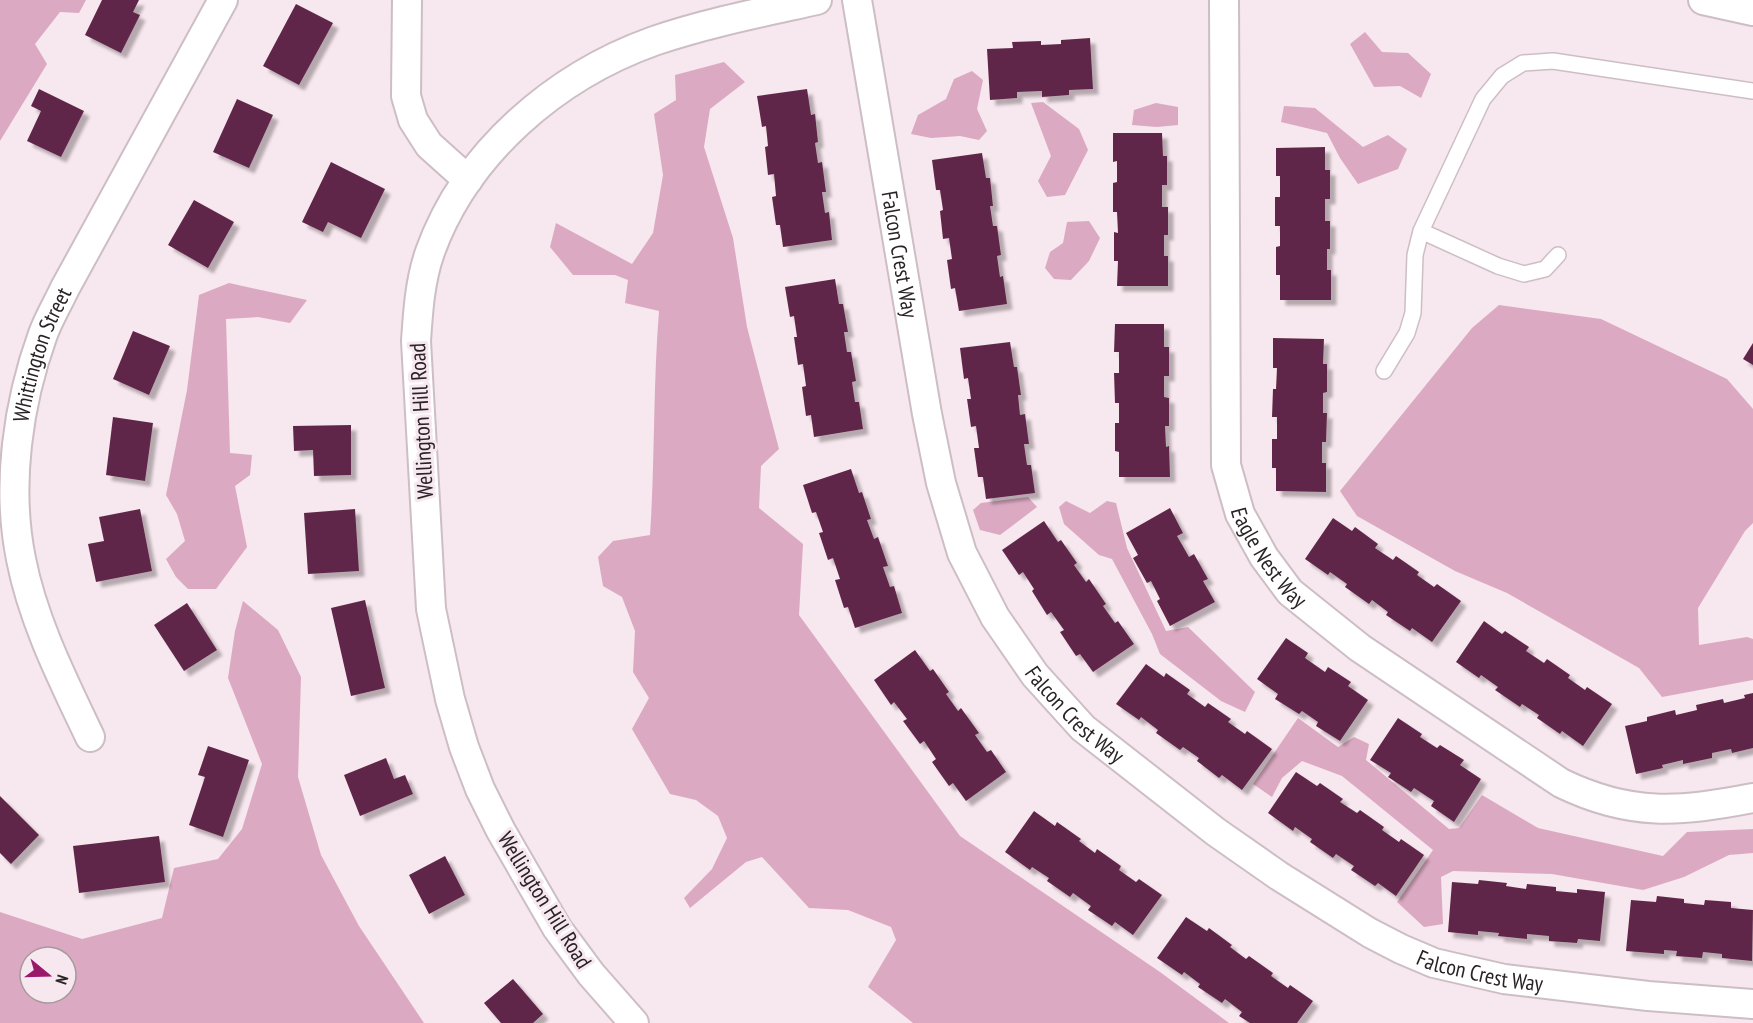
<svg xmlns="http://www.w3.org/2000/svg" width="1753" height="1023" font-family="'PT Sans Narrow',sans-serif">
<defs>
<filter id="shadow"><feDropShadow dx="5.5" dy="5.5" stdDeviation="1.5" flood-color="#0004"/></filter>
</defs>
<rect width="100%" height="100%" fill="#f7e7ee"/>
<!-- green -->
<path fill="#dca9c2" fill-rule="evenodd" d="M0,0h86l-7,13 -19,-1 -25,32 12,20 -47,77z
M1365,32l17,20 26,1 23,21 -10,24 -21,-12 -26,1 -24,-43z
M724,62l21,20 -35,27 -6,38 29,91 14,89 32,122 -18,17 -2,42 44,36 -4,71 161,221 200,136 69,51h-316l-45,-36 28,-47 -5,-13 -43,-17 -39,-2 -47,-51 -16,5 -56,46 -6,-10 28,-29 15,-31 -9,-22 -22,-16 -26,-6 -38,-65 17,-31 -16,-26 2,-41 -13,-34 -19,-11 -5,-29 15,-16 37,-6c5,-74 3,-149 9,-224l-34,-8 3,-23 -13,-5h-42l-23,-28 6,-24 76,41 21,-31 10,-58 -9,-61 22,-14 -1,-25z
M972,71l11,9 -6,29 10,22 -8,9 -19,-4 -29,2 -20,-4 7,-19 28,-16 8,-20z
M1043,102l36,27 9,21 -23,45 -18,2 -9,-16 13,-25 -20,-53z
M1156,103l22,4v18l-21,2 -25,-2 2,-15z
M1284,106l31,2 48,39 25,-12 19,14 -9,20 -40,15 -18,-26 -13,-25 -46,-11z
M1089,221l11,17 -11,23 -18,19 -17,-1 -9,-11 5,-16 13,-9 4,-21z
M229,283l78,17 -17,23 -32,-6 -32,2 4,134 22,2 -2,20 -15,11 12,61 -31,42h-28l-12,-12 -10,-18 19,-18 -8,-27 -11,-19 21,-105 12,-95z
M1499,305l102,14 126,60 26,30v114l-8,8 -47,77 1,37 48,-8 6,2v41l-91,17 -23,-29 -132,-75 -52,-22 -98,-55 -17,-25 132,-163z
M1028,497l9,10 -37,28 -20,-5 -7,-20 8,-7z
M1066,501l24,12 17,-12 9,2 11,45 39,83 22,-4 67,65 -10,20 -24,-11 -61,-47 -8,-20 -40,-75 -13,-4 -35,-31 -5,-17z
M243,601l35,29 23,47 -3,100 23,78 38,71 65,97h-424v-111l82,27 80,-21 12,-50 44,-9 24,-30 20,-65 -34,-86 7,-47zM30,957h36v36h-36z
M1298,718l40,29 16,-10 15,7 -3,16 83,69 10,-1 23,-33 56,33 125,28 24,-24 66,-3v24l-24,2 -45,22 -41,13 -91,-16 -99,-3 -12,6 2,47 -19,3 -27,-25 36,-52 -91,-74 -40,-15 -20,17 -10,19 -19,-13z"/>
<!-- building -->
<path fill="#612849" filter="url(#shadow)" d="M102,0h37l-6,12 7,3 -19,38 -36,-18z
M296,4l37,19 -34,62 -36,-19z
M1090,38l3,51 -24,1v5l-27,2v-6l-25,1v6l-27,2 -3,-51 26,-1 -1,-6 29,-1v4l20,-1v-4z
M39,89l45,22 -23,46 -34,-16 14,-30 -10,-5z
M807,89l4,26 4,-1 3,28 -3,1 3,20 4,-1 4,30h-4l3,21 4,-1 3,28 -49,7 -3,-22h-4l-4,-28 4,-1 -2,-22 -6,1 -3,-28 3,-1 -2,-20 -4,1 -5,-31z
M237,99l36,16 -24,53 -36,-16z
M1113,133h49l1,23h4v29h-5v22h6v28h-4v21h4v30h-51l1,-25h-4v-29l4,1 -1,-21h-4v-29l4,-1v-21l-4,1z
M1325,147v23h5v29h-5v22h5v28h-3v21h4v30h-51v-25h-4v-28l4,-1v-20h-5v-29h5v-21h-4v-28z
M982,153l4,25h4l3,28h-3l3,20h4l4,29 -4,1 3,21 3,-1 4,28 -48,7 -4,-23 -4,1 -4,-29 5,-1 -3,-21 -6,1 -3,-28 3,-1 -3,-20h-4l-4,-30z
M331,162l54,27 -24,49 -33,-16 -5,10 -21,-10z
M194,200l40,22 -26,46 -40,-23z
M835,279l4,25h4l5,28h-4l3,20h4l5,29 -4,1 3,20h4l4,27 -49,8 -3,-22 -5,1 -4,-29 4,-1 -3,-22 -5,1 -4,-28h3l-3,-21 -4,1 -5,-30z
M1115,324h49v23h5v29h-5v21l5,1v28h-4l1,21 3,-1 1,31h-51v-25l-4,-1v-28h4v-20h-4l-1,-30h5v-21h-5z
M133,331l37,15 -21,49 -36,-16z
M1273,338l51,1 -1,25h4v28l-4,1v20h4l-1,29h-4v21h4v29l-50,-1v-23h-4v-29h5v-22h-5l1,-28h3l1,-21h-4z
M1010,342l4,25h3l4,28h-3l2,20 5,-1 4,30h-5l3,21h4l4,28 -49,6 -3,-22h-5l-4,-29h5l-3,-22 -5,1 -4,-28h4l-3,-21 -4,1 -4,-31z
M1753,343v22l-10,-6z
M113,417l40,6 -8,58 -39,-6z
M351,425v50l-37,1 -1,-26 -19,1 -1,-25z
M851,469l8,24 3,-1 9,27 -4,1 7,19 4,-2 10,29 -5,1 7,20 4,-1 8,27 -47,15 -7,-21 -4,1 -9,-28 5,-1 -7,-21 -5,2 -9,-27 4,-1 -7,-20 -4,1 -9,-28z
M1170,508l13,25 -6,3 12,21 5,-3 14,25 -5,2 12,21 -45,24 -13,-25 3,-2 -9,-18 -4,2 -14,-25 5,-3 -12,-22z
M140,509l12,62 -56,11 -8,-38 16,-3 -5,-24z
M355,509l4,62 -51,3 -4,-61z
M1333,518l19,13 3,-4 23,17 -3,4 18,12 3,-4 23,16 -2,3 17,12 3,-3 24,17 -29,41 -20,-14 -2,3 -24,-16 2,-3 -16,-12 -3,4 -24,-17 2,-3 -17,-12 -2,3 -23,-16z
M1044,521l14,21 3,-2 16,23 -3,2 12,17 3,-3 17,25 -3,2 12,17 3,-2 16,23 -41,28 -13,-18 -4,2 -16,-24 4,-2 -13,-18 -4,3 -15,-24 2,-2 -11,-17 -4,3 -17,-25z
M365,600l20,88 -34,8 -20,-88z
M187,603l30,47 -33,21 -30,-46z
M1484,621l18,13 3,-3 24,16 -3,4 18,12 3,-4 23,16 -2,3 17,12 2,-3 25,17 -29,42 -21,-15 -2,3 -23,-16 2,-3 -17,-11 -2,3 -25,-17 3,-3 -17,-12 -2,3 -23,-16z
M1286,638l22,15 -3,5 20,14 3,-5 23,15 -3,4 20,14 -28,41 -24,-15 2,-4 -16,-11 -3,3 -24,-15 3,-5 -21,-15z
M915,650l15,21 3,-2 16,23 -3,2 12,17 3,-3 18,25 -4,2 12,17 4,-2 15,22 -40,29 -13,-18 -4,3 -17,-24 4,-3 -12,-18 -4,3 -17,-23 4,-2 -13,-17 -3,3 -17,-25z
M1146,664l18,13 2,-4 24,17 -3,4 18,13 3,-4 23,16 -3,3 17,12 2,-3 25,18 -30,41 -20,-15 -3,3 -22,-17 2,-3 -16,-11 -3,3 -24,-17 2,-3 -17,-13 -2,3 -23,-16z
M1753,693v55l-21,5 -1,-4 -19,4v5l-29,6v-4l-21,5 1,3 -27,6 -11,-48 22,-5v-4l28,-7 1,5 21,-5 -1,-5 27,-6 1,4 21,-5 -1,-3z
M1398,718l24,16 -2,3 17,11 3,-3 24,15 -4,5 21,14 -27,43 -23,-16 3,-5 -20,-13 -3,4 -23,-15 3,-4 -21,-13z
M208,746l41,14 -26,77 -34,-12 16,-48 -7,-2z
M386,758l8,21 11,-4 8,19 -53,22 -16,-41z
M1296,772l21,14 3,-3 23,16 -3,3 17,11 3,-3 24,17 -2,3 17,12 2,-3 23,16 -28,41 -18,-13 -3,3 -24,-16 3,-4 -18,-12 -3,4 -23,-16 2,-3 -17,-12 -2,4 -25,-18z
M0,796l39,39 -28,29 -11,-11z
M1034,811l21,15 2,-4 24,17 -2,2 16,12 2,-4 24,17 -2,4 17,12 3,-3 23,16 -29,40 -18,-13 -3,4 -24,-16 3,-4 -18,-13 -3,4 -23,-16 2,-3 -17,-11 -2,3 -25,-18z
M159,836l6,46 -86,11 -6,-47z
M445,856l20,39 -36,19 -20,-39z
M1479,880l28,3 -1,3 20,3 1,-5 29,3v4l21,2v-4l28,3 -5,49 -22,-2 -1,4 -28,-2v-5l-22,-2v5l-29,-3 1,-3 -21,-2v4l-30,-3 4,-50 26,2z
M1657,896l27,3v4l20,2 1,-5 26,2v6l22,2 -1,51 -30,-3v-4l-19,-2 -1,6 -26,-2 1,-5 -13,-1v4l-38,-3 5,-51 25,2z
M1186,917l21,14 2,-3 23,17 -2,2 16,12 3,-3 24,17 -2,3 17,12 2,-3 23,16 -16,22h-47l-11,-7 3,-4 -17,-13 -3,4 -24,-16 2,-3 -16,-12 -2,3 -25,-17z
M513,979l30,35 -10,9h-32l-17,-20z"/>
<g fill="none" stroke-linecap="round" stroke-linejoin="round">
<!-- lane casing -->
<g stroke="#cdbec5" stroke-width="18">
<path id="lane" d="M1421,231l77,35 26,8 21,-5 13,-14
M1384,371l23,-38 6,-20 2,-58 6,-24 62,-132 19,-23 21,-13 30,-2 200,30"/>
</g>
<!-- street casing -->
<g stroke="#cdbec5" stroke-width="32">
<g id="street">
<path d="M407,0l-1,96 7,24 16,25 39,35"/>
<path id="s1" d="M857,0l70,414 14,69 21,70 33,64 40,58 48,53 133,104 63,44 91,57 31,16 33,14 70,16 144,17 105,8"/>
<path id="s2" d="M1224,0l2,465 14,49 24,43 26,35 70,56 201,135c70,34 119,29 192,15"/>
<path d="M1703,0l50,11"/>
<path id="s3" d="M90,737c-27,-57 -57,-116 -69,-178 -15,-74 -3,-156 22,-225 6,-16 15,-31 22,-46l158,-288"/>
<path d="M634,1023l-43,-49 -34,-46 -56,-97 -21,-42 -16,-42 -14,-48 -19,-90 -15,-268c2,-30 4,-61 14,-89 36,-100 126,-176 224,-211 53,-18 109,-29 163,-41"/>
</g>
</g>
<!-- lane -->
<use href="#lane" stroke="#fff" stroke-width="15"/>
<!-- street -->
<use href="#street" stroke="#fff" stroke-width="28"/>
</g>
<g text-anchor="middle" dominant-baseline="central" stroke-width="6" stroke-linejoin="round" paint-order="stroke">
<!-- street labels -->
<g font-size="22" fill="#292326" stroke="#f7e7ee">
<text stroke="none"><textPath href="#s1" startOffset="258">Falcon Crest Way</textPath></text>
<text stroke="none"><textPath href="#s3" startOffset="400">Whittington Street</textPath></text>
<text transform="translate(421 421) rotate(-93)">Wellington Hill Road</text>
<text stroke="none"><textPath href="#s2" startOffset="568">Eagle Nest Way</textPath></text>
<text stroke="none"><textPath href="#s1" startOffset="762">Falcon Crest Way</textPath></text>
<text transform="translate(545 900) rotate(58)">Wellington Hill Road</text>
<text stroke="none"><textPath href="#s1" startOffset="1248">Falcon Crest Way</textPath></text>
</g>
</g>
<!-- north arrow -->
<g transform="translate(48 975) rotate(109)"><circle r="28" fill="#f7e7ee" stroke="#a5999e" stroke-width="1.5"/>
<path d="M0-4.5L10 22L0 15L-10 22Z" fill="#9b196d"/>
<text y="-9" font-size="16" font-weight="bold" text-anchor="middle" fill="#292326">N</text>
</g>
</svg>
